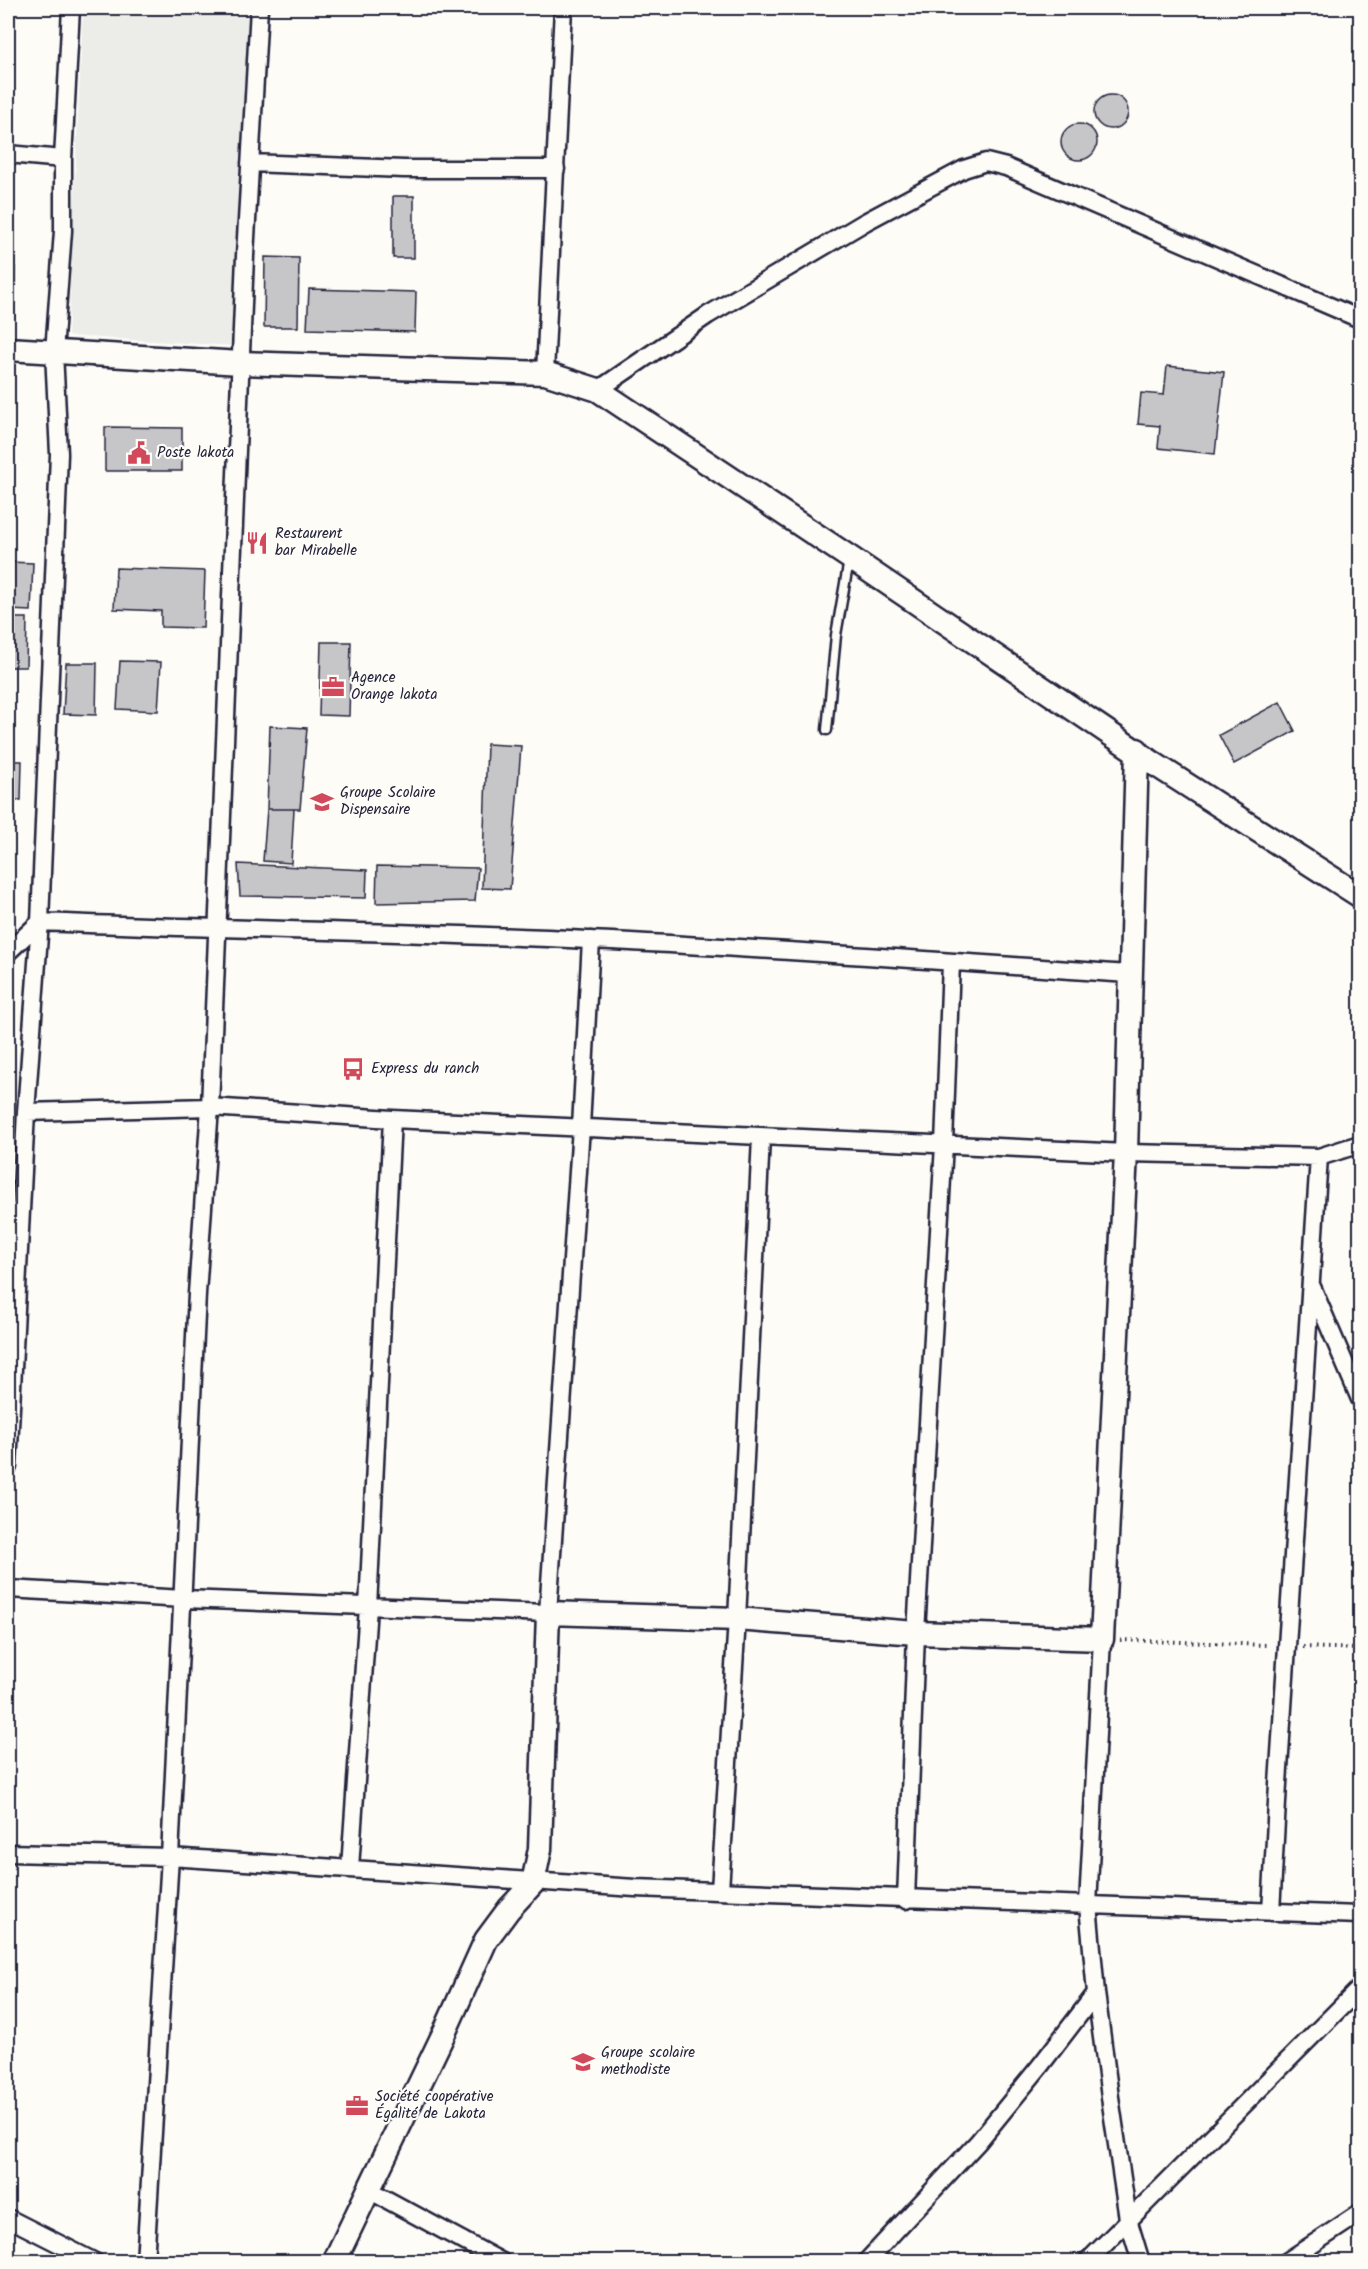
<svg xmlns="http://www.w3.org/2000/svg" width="1368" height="2269" font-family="Kalam,sans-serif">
<rect width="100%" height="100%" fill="#fdfcf7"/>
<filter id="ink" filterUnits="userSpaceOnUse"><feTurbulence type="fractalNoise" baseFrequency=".0167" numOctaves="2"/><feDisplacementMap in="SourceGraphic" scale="12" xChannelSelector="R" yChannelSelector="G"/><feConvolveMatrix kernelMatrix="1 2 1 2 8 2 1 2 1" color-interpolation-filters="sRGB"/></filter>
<g filter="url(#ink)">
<!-- built -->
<path fill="#ecece9" d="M83,8h167l-14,338 -168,-10z"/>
<!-- building -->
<path fill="#c6c6c8" stroke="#22223b" stroke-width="1.5" d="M1094 112a17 17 0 1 1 34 0a17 17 0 1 1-34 0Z
M1061 142a18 18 0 1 1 36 0a18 18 0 1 1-36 0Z
M393,196h21v62h-21z
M265,257l34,1 -1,69h-34z
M8,266l7,1 -1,52h-6z
M309,289l107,3 -1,40 -108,-3z
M1167,366l57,6 -9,82 -57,-6 2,-22 -22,-2 3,-31 23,2z
M105,427l77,1v43h-77z
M8,562l25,1 -2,48 -23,-1z
M116,568l89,3 -2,57 -42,-1v-16l-47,-2z
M8,618h19l-1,49h-18z
M321,642h30l-2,74 -30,-1z
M120,661l41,1 -3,49 -41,-2z
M66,663h31l-1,52 -33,-1z
M1280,702l15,29 -61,33 -15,-29z
M270,726l37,2 -7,81h-33z
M487,744l34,2 -11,143 -28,-1z
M8,761h14l-1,39h-13z
M267,809h27l-3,54 -28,-2z
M238,864l129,6 -1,28 -126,-2z
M377,866l101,2 -3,33 -99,2z"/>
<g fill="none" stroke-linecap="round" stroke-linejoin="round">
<!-- lane casing -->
<g stroke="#22223b" stroke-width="13">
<path id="lane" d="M827,730l9,-95 13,-75"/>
</g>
<!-- street casing -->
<g stroke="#22223b" stroke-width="21">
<path id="street" d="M8,154l55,5
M250,163l154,6h152
M545,373l18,-365
M598,390l110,-75 157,-93 99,-53 22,-7 20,5 354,152
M8,952l32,-30c183,8 366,9 548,18 181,8 361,22 541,34
M26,1112l184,-5 182,12 734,34 193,4 41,-13
M1312,1287l48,112
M8,1467l18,-355 14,-190 19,-468 -5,-102 9,-121v-72l8,-151
M8,1589l176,10 364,14 33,-486 10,-187
M1102,1639l-14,266 8,88 14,104 18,122 13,43
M8,1853l162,4 465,31 725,27
M350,1868l18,-261 24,-488
M720,1890l17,-271 24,-481
M906,1900l10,-267 28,-489 7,-181
M1271,1912l7,-128 41,-627
M369,2190l133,72
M8,2218l87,44
M145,2262l25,-405 27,-563 13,-187 35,-851 14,-248
M866,2262l112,-120 62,-76 56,-73
M1087,2262l273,-274
M1286,2262l74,-49"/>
</g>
<!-- secondary casing -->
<g stroke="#22223b" stroke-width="27">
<path id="secondary" d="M8,349l233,14 304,10 53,17 251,167 307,208 204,131
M334,2262l111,-231 41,-91 23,-31 24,-26 7,-34 8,-236 189,6 179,14 186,6 24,-486 11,-403"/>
</g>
<!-- path -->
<path stroke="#22223b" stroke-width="4" stroke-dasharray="1.5 4.5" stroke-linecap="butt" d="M1120,1640l149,5
M1303,1647l57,2"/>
<!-- lane -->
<use href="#lane" stroke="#fdfcf7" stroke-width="8"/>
<!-- street -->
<use href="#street" stroke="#fdfcf7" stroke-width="16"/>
<!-- secondary -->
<use href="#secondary" stroke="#fdfcf7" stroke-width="22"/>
</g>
</g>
<!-- icons -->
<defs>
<g id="civic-bare" transform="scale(1.8)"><path d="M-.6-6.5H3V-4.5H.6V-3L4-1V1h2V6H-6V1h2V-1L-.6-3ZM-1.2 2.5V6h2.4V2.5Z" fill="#d1495b" stroke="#fdfcf7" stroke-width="2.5" paint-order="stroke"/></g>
<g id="restaurant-bare" transform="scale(1.8)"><path d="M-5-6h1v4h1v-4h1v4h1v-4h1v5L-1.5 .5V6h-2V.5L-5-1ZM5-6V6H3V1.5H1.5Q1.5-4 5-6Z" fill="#d1495b" stroke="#fdfcf7" stroke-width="2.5" paint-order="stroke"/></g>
<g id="office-bare" transform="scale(1.8)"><path d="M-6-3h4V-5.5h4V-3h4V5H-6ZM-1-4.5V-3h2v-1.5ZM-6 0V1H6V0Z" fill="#d1495b" stroke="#fdfcf7" stroke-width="2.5" paint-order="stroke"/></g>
<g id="school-bare" transform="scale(1.8)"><path d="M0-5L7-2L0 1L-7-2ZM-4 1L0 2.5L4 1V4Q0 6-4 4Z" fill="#d1495b" stroke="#fdfcf7" stroke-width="2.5" paint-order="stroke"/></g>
<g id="bus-bare" transform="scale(1.8)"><path d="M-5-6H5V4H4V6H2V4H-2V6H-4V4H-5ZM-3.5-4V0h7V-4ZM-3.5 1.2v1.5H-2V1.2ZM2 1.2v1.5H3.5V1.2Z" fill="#d1495b" stroke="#fdfcf7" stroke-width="2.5" paint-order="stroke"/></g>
</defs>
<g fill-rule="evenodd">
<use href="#civic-bare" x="139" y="453"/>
<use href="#restaurant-bare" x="257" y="543"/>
<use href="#office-bare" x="333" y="687"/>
<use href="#school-bare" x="322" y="802"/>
<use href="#bus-bare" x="353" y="1069"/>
<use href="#school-bare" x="583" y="2062"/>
<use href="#office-bare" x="357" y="2106"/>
</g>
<g text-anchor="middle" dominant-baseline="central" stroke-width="4.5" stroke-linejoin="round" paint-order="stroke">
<!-- poi labels -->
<g font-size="15" fill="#22223b" stroke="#fdfcf7" text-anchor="start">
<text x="157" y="453">Poste lakota</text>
<text x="275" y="534">Restaurent<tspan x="275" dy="17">bar Mirabelle</tspan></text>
<text x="351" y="678">Agence<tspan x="351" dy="17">Orange lakota</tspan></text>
<text x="340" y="793">Groupe Scolaire<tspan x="340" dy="17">Dispensaire</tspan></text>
<text x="371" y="1069">Express du ranch</text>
<text x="601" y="2053">Groupe scolaire<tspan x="601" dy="17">methodiste</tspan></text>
<text x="375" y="2097">Société coopérative<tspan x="375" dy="17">Égalité de Lakota</tspan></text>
</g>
</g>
<!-- margin -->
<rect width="1368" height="2269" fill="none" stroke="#fdfcf7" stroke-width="30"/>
<rect x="15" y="15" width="1338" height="2239" fill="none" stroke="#22223b" stroke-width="2" filter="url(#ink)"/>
</svg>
